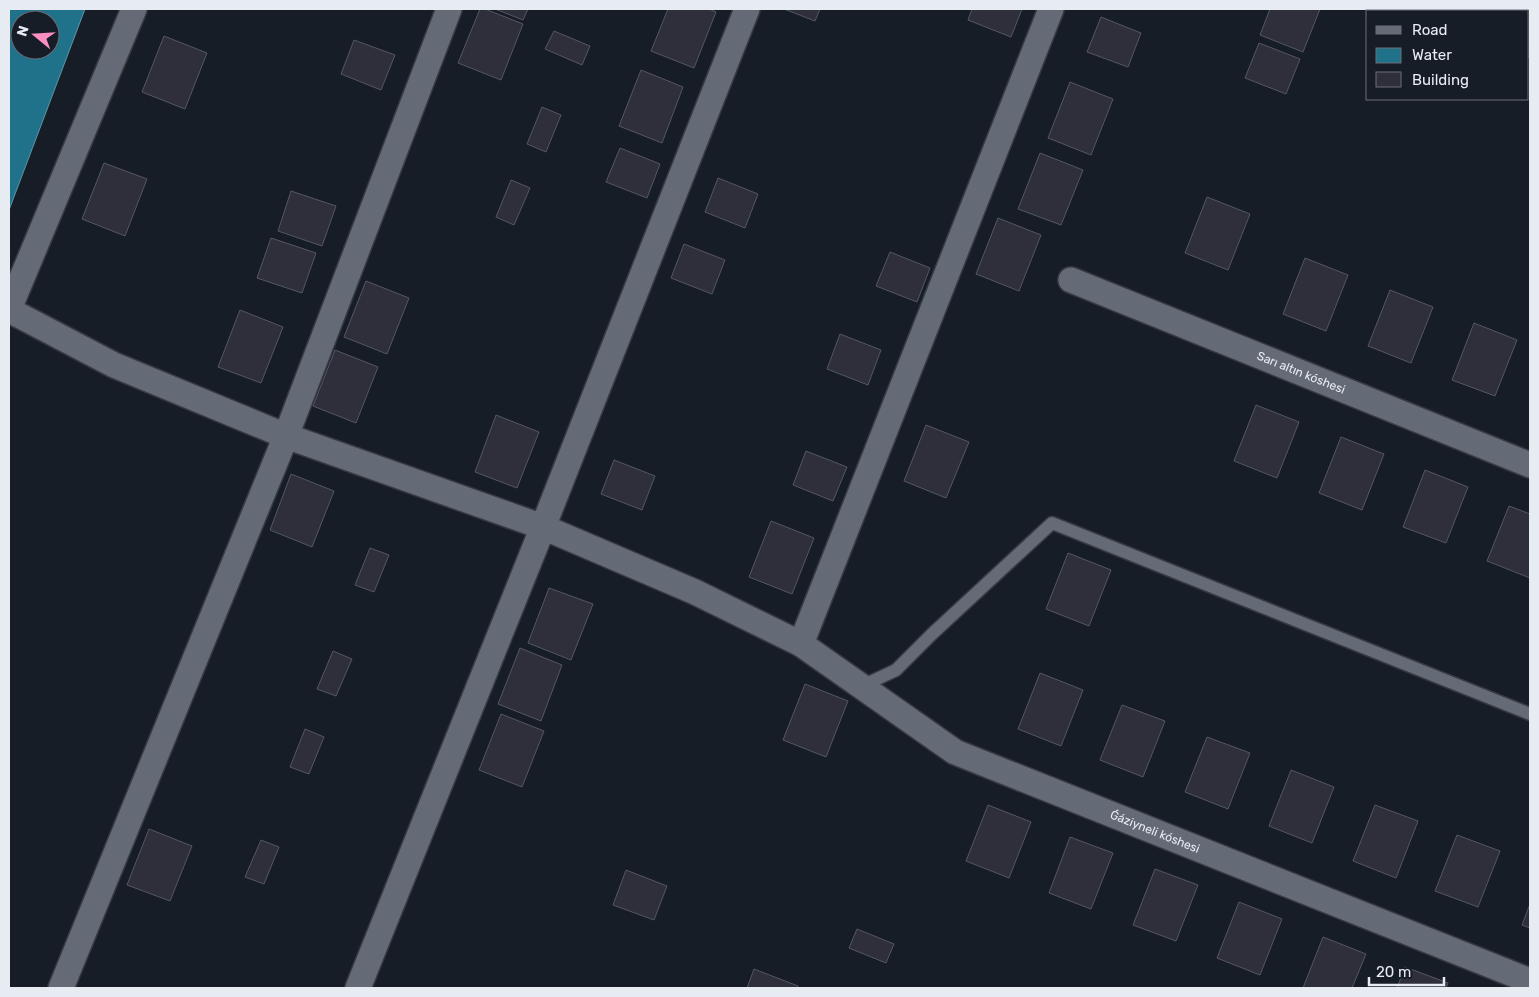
<svg xmlns="http://www.w3.org/2000/svg" width="1539" height="997" font-family="Rubik,sans-serif">
<rect width="100%" height="100%" fill="#171d26"/>
<!-- water -->
<path fill="#20728a" stroke="#5c96a9" fill-rule="evenodd" d="M9,9h76l-76,201zM20,20h30v30h-30z"/>
<!-- building -->
<path fill="#2e2f3a" stroke="#555763" d="M480,9h5l38,15 -22,56 -43,-17z
M495,9h33l-5,11z
M668,9h41l7,3 -22,56 -43,-17z
M784,9h36l-5,12z
M972,9h50l-11,28 -43,-17z
M1270,9h50l-17,43 -43,-17z
M1400,9h50l-1,2h-43z
M1498,9h32v44l-2,5v-47h-31z
M1101,17l40,16 -13,34 -41,-15z
M554,31l36,15 -8,19 -37,-16z
M164,36l43,17 -22,56 -43,-17z
M354,40l41,15 -14,35 -40,-16z
M1259,43l41,16 -14,35 -41,-16z
M641,70l42,17 -21,56 -43,-17z
M1070,82l43,17 -22,56 -43,-17z
M542,107l19,8 -15,37 -19,-8z
M620,148l40,16 -13,34 -41,-16z
M1040,153l43,17 -22,55 -43,-16z
M104,163l43,16 -22,57 -43,-17z
M718,178l40,16 -13,34 -40,-16z
M511,180l19,8 -16,37 -18,-8z
M291,191l45,15 -14,40 -44,-15z
M1207,197l43,17 -22,56 -43,-17z
M998,218l43,17 -22,56 -43,-17z
M271,238l45,15 -14,40 -45,-15z
M684,244l41,16 -13,34 -41,-16z
M890,252l40,16 -13,34 -41,-16z
M1305,258l43,17 -22,56 -43,-17z
M366,281l43,17 -22,56 -43,-17z
M1390,290l43,17 -22,56 -43,-17z
M240,310l43,17 -22,56 -43,-16z
M1474,323l43,17 -22,56 -43,-16z
M840,334l41,16 -13,35 -41,-16z
M335,350l43,17 -22,56 -43,-17z
M1256,405l43,17 -22,56 -43,-17z
M496,415l43,17 -22,56 -42,-16z
M926,425l43,17 -23,56 -42,-17z
M1341,437l43,17 -22,56 -43,-17z
M806,451l41,16 -14,34 -40,-16z
M614,460l41,16 -13,34 -41,-16z
M1425,470l43,17 -22,56 -43,-16z
M291,474l43,17 -22,56 -42,-17z
M1509,506l21,8v64l-43,-17z
M771,521l43,17 -22,56 -43,-17z
M370,548l19,7 -15,37 -19,-7z
M1068,553l43,17 -22,56 -43,-17z
M549,588l44,16 -22,56 -43,-17z
M520,648l42,17 -21,56 -43,-17z
M333,651l19,8 -16,37 -19,-7z
M1040,673l43,17 -22,56 -43,-17z
M805,684l43,17 -22,56 -43,-17z
M1122,705l43,16 -22,56 -43,-17z
M501,714l43,17 -22,56 -43,-17z
M305,729l19,8 -15,37 -19,-7z
M1207,737l43,16 -22,56 -43,-17z
M1291,770l43,17 -22,56 -43,-17z
M988,805l43,17 -22,56 -43,-17z
M1375,805l43,16 -22,57 -43,-17z
M149,829l43,17 -22,55 -43,-16z
M1457,835l43,16 -22,56 -43,-16z
M1070,837l43,16 -22,56 -42,-16z
M261,840l18,7 -15,37 -19,-7z
M1155,869l43,16 -22,56 -43,-16z
M626,870l41,16 -13,34 -41,-15z
M1239,902l43,17 -22,56 -43,-17z
M1530,904v24l-8,-3z
M857,929l37,15 -8,19 -37,-15z
M1323,937l43,17 -14,34h-49z
M1405,967l43,16 -2,5h-49z
M754,969l44,17 -1,2h-50z"/>
<g fill="none" stroke-linecap="round" stroke-linejoin="round">
<!-- lane casing -->
<g stroke="#363941" stroke-width="15">
<path id="lane" d="M862,686l34,-16 36,-36 120,-111 478,191"/>
</g>
<!-- street casing -->
<g stroke="#363941" stroke-width="28">
<g id="street">
<path id="s1" d="M1071,280l459,185"/>
<path d="M9,309l125,-300"/>
<path id="s2" d="M9,310l105,55 172,71 257,91 152,65 106,52 154,108 575,229"/>
<path d="M801,644l250,-635"/>
<path d="M61,988l225,-552 163,-427"/>
<path d="M358,988l185,-461 204,-518"/>
</g>
</g>
<!-- lane -->
<use href="#lane" stroke="#646b76" stroke-width="12"/>
<!-- street -->
<use href="#street" stroke="#646b76" stroke-width="25"/>
</g>
<g text-anchor="middle" dominant-baseline="central" stroke-width="5" stroke-linejoin="round" paint-order="stroke">
<!-- street labels -->
<g font-size="12" fill="#e7ebf2" stroke="#171d26">
<text stroke="none"><textPath href="#s1" startOffset="248">Sarı altın kóshesi</textPath></text>
<text stroke="none"><textPath href="#s2" startOffset="1264">Ǵáziyneli kóshesi</textPath></text>
</g>
</g>
<!-- border -->
<rect width="1539" height="997" fill="none" stroke="#e7ebf2" stroke-width="20"/>
<!-- legend -->
<rect x="1366" y="10" width="162" height="90" fill="#171d26" stroke="#6a6f78"/>
<rect x="1376" y="26" width="25" height="8" fill="#646b76" stroke="#6a6f78"/>
<text x="1412" y="35" font-size="15" fill="#e7ebf2">Road</text>
<rect x="1376" y="48" width="25" height="15" fill="#20728a" stroke="#6a6f78"/>
<text x="1412" y="60" font-size="15" fill="#e7ebf2">Water</text>
<rect x="1376" y="72" width="25" height="15" fill="#2e2f3a" stroke="#6a6f78"/>
<text x="1412" y="85" font-size="15" fill="#e7ebf2">Building</text>
<!-- north arrow -->
<g transform="translate(35 35) rotate(288)"><circle r="24" fill="#171d26" stroke="#6a6f78"/>
<path d="M0-4L9 19L0 12L-9 19Z" fill="#fc8fc1"/>
<text y="-8" font-size="14" font-weight="bold" text-anchor="middle" fill="#e7ebf2">N</text>
</g>
<!-- scale -->
<path d="M1369 977v8h75v-8" fill="none" stroke="#e7ebf2" stroke-width="2.5"/>
<text x="1376" y="977" font-size="15" fill="#e7ebf2" stroke="#171d26" stroke-width="4" paint-order="stroke">20 m</text>
</svg>
